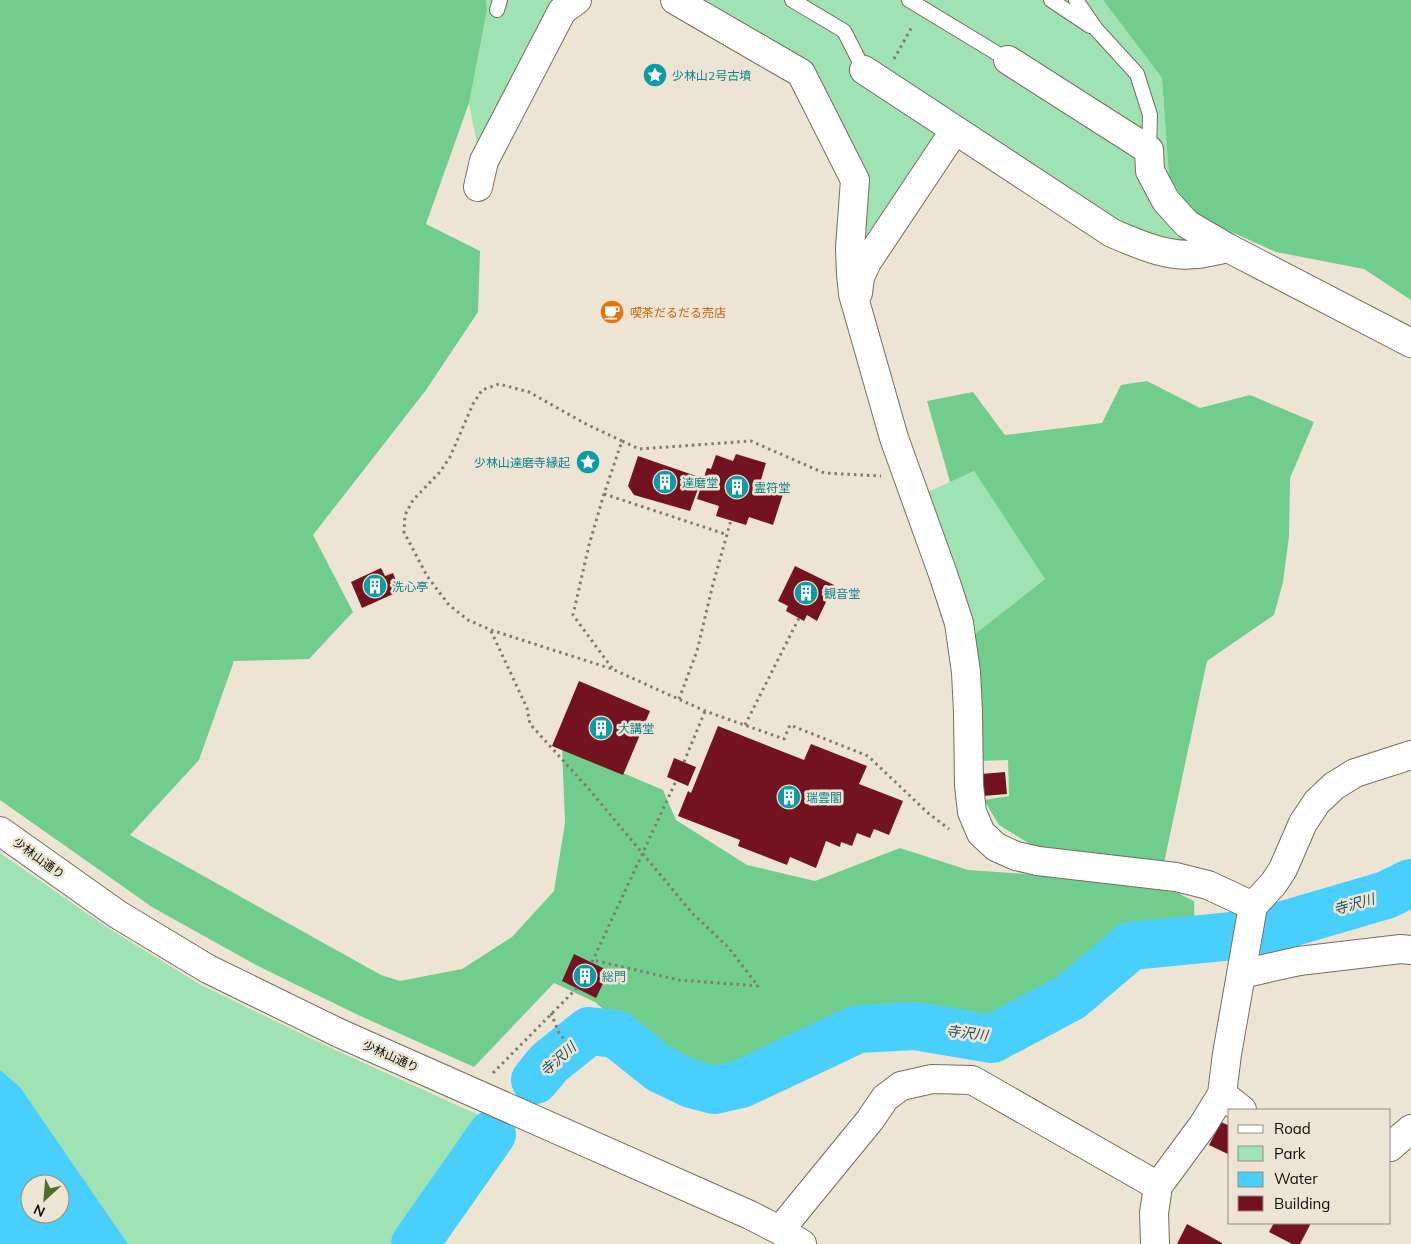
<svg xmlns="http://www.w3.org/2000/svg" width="1411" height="1244" font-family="Mulish,'Noto Sans JP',sans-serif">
<rect width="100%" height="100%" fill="#eee4d4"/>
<!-- green -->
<path fill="#a0e3b2" d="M486,0h76l-83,154 -10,-51 18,-93z
M688,0h415l59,78 7,98 15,24 19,19 33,14 -42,12 -26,-1 -52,-21 -165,-107 -92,142 3,-80 -55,-112z
M974,471l71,108 -70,55 -58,-137z
M0,853l108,75 93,57 132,64 157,71 -89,124h-273l-108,-157 -20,-17z"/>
<!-- forest -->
<path fill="#70cd8c" d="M0,0h486l1,10 -18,93 -43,121 54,27 -2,61 -52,78 -113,145 40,77 -44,47 -75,2 -35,99 -69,75 251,140 19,6 62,-12 50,-32 42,-46 11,-68 -3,-76 101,43 13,30 71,45 68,16 85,-33 68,22 59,4 149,18 18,9 1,31 -59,1 -13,6 -57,46 -50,32 -26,5 -58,-5 -19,-5 -18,-2 -29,12 -122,54 -22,3h-23l-18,-9 -36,-30 -14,-5 -25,-14 -3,-12 -8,-7 -41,-19 -80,84 -118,-53 -100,-49 -104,-58 -152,-107z
M1103,0h308v300l-47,-31 -88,-17 -73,-33 -19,-19 -15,-24 -7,-98z
M1147,381l53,27 50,-13 64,27 -24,56 -1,58 -6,46 -9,33 -67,46 -43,202 -126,-14 -39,-24 -15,-25 25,-4 -1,-36 -30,1 -3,-127 70,-55 -71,-108 -24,11 -23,-81 46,-9 32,43 97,-12 19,-38z"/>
<!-- water -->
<path fill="#49cffc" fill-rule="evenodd" d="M0,1070l20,17 108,157h-128zM30,1184h30v30h-30z"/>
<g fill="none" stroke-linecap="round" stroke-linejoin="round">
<!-- river -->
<path stroke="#49cffc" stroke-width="48" d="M535,1080l14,-17 40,-32 27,3 44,35 31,15 23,6 27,-6 117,-55 57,-3 77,13 79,-42 60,-51 122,-12 133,-39 25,-12
M415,1244l77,-110"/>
</g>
<!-- building -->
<path fill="#741320" d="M736,454l30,9 -6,20 24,8 -11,34 -24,-8 -3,8 -30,-9 3,-10 -22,-7 10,-31 4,1 5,-14 17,6z
M638,456l64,22 -12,33 -56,-16 -6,-9z
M795,566l39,19 -17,36 -10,-6 -3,6 -18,-10 2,-5 -10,-5z
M381,568l4,8 8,-3 7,18 -38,17 -11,-26z
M579,681l71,30 -27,64 -71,-29z
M718,726l86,34 7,-16 56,22 -8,18 44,17 -14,34 -15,-6 -4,9 -13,-5 -5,13 -11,-4 -1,5 -14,-6 -10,27 -26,-11 -3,8 -49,-19 2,-6 -62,-24 10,-25 3,2z
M674,758l22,9 -8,19 -21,-9z
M1005,772l2,22 -24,2 -2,-22z
M574,954l35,17 -13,27 -34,-17z
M1221,1122l9,4v29l-21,-10z
M1274,1223h37l-11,21h-8l-23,-12z
M1187,1224l35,19v1h-45z"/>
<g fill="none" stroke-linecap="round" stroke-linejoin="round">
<!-- lane casing -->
<g stroke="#756d5f" stroke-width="16">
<path id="lane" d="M792,0l52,31 20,39
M909,0l99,60
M1051,0l39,26
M1076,0l20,29 41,45 13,41 -1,35
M497,10l3,-10"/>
</g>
<!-- street casing -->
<g stroke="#756d5f" stroke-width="30">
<path id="street" d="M675,0l126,73 54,107 -5,68 1,26 2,20 41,144 50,139 15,46 7,49 2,40 1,73 3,27 9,21 15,14 20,9 22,5 138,16 32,8 45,21
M1008,60l141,90 1,21 16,30 21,23 41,24 183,95
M864,70l248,163c26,11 56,25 85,21 10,-1 21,-4 31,-6
M478,187l6,-26 78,-150 15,-11
M858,293l2,-16 7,-15 88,-132
M1241,974l58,-13 102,-12 10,1
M1222,1094l20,16
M1390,1147l21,-18
M781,1231l8,-12 81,-99 15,-22 16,-12 31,-7 40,1 186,106
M1155,1244l-1,-31 4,-27 45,-61 19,-31 5,-40 26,-148 21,-23 9,-14 20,-46 14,-21 17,-16 21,-13 56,-18"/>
</g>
<!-- secondary casing -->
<g stroke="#756d5f" stroke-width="30">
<path id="secondary" d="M0,831l117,83 91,55 131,64 411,182 31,16 21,13"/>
</g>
<!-- path -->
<path stroke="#807a6f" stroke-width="3" stroke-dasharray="2.5 4" stroke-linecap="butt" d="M894,59l19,-34
M622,441l-36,-17 -57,-32 -30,-8 -17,6 -9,14 -23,53 -10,15 -27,28 -8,15 -1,17 23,44 22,29 19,15 23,10 121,39 93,42 79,28 6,-14 78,31 60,57 21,16
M604,494l124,41
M491,631l36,77 3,16 58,64 105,126 35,33 30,39 -79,-6 -86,-20
M612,668l-39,-53 16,-70 15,-51 18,-53 17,8 112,-8 73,32 57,3
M679,699l18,-48 16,-67 18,-64
M745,725l54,-107
M684,762l21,-51
M551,1013l8,20 16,20
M493,1073l84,-85 16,-28 83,-179"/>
<!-- lane -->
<use href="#lane" stroke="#fff" stroke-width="14"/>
<!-- street -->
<use href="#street" stroke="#fff" stroke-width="28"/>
<!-- secondary -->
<use href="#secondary" stroke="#fff" stroke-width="28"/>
</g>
<!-- icons -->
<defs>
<g id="sight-disc" transform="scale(1.25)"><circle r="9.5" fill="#0f9aa8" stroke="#eee4d4"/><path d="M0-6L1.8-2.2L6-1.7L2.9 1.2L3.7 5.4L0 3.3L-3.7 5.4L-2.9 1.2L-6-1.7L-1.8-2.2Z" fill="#fff"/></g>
<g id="cafe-disc" transform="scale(1.25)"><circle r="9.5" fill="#e8710a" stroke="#eee4d4"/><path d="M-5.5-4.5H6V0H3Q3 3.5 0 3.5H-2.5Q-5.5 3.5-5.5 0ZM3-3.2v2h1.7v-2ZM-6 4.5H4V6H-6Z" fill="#fff"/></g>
<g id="building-disc" transform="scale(1.25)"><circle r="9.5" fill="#0f9aa8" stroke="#eee4d4"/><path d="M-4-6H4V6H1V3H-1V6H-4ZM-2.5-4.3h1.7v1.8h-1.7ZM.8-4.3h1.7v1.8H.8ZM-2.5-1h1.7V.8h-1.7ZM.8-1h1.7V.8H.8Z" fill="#fff"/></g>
</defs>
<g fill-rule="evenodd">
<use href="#sight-disc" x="655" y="75"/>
<use href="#cafe-disc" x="612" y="312"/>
<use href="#sight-disc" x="588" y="462"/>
<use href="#building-disc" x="665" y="482"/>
<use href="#building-disc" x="737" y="487"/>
<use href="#building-disc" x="375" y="586"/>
<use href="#building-disc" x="806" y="593"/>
<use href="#building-disc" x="601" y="728"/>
<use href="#building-disc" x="789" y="797"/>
<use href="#building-disc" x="585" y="976"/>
</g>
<g text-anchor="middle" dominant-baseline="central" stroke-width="5" stroke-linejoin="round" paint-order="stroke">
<!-- culture labels -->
<g font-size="12" fill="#0d838f" stroke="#eee4d4" text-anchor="start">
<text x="672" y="75">少林山2号古墳</text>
<text x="570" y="462" text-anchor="end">少林山達磨寺縁起</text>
<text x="682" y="482">達磨堂</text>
<text x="754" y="487">霊符堂</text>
<text x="392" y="586">洗心亭</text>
<text x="824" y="593">観音堂</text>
<text x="618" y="728">大講堂</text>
<text x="806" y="797">瑞雲閣</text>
<text x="602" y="976">総門</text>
</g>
<!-- food labels -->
<g font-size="12" fill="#c56008" stroke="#eee4d4" text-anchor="start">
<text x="630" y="312">喫茶だるだる売店</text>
</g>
<!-- street labels -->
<g font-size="12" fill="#0e0b06" stroke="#eee4d4">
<text transform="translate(39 858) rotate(36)">少林山通り</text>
<text transform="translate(391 1056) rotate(24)">少林山通り</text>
</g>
<!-- water labels -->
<g font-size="14" font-style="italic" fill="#1b5164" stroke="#eee4d4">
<text transform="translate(1354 904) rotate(-16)">寺沢川</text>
<text transform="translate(967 1033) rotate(7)">寺沢川</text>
<text transform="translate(558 1059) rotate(-42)">寺沢川</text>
</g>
</g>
<!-- legend -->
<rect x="1228" y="1109" width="162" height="115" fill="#eee4d4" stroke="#948d82"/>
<rect x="1238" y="1125" width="25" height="8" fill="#ffffff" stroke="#948d82"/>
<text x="1274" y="1134" font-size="15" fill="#0e0b06">Road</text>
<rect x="1238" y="1146" width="25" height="15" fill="#a0e3b2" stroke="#948d82"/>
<text x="1274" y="1159" font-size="15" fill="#0e0b06">Park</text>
<rect x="1238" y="1172" width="25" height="15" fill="#49cffc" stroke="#948d82"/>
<text x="1274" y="1184" font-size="15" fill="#0e0b06">Water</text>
<rect x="1238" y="1196" width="25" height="15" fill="#741320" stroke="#948d82"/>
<text x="1274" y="1209" font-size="15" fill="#0e0b06">Building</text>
<!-- north arrow -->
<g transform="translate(45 1199) rotate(206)"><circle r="24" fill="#eee4d4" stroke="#948d82"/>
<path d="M0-4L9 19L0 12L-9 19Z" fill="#4b7029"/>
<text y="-8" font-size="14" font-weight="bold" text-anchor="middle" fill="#0e0b06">N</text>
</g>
</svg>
